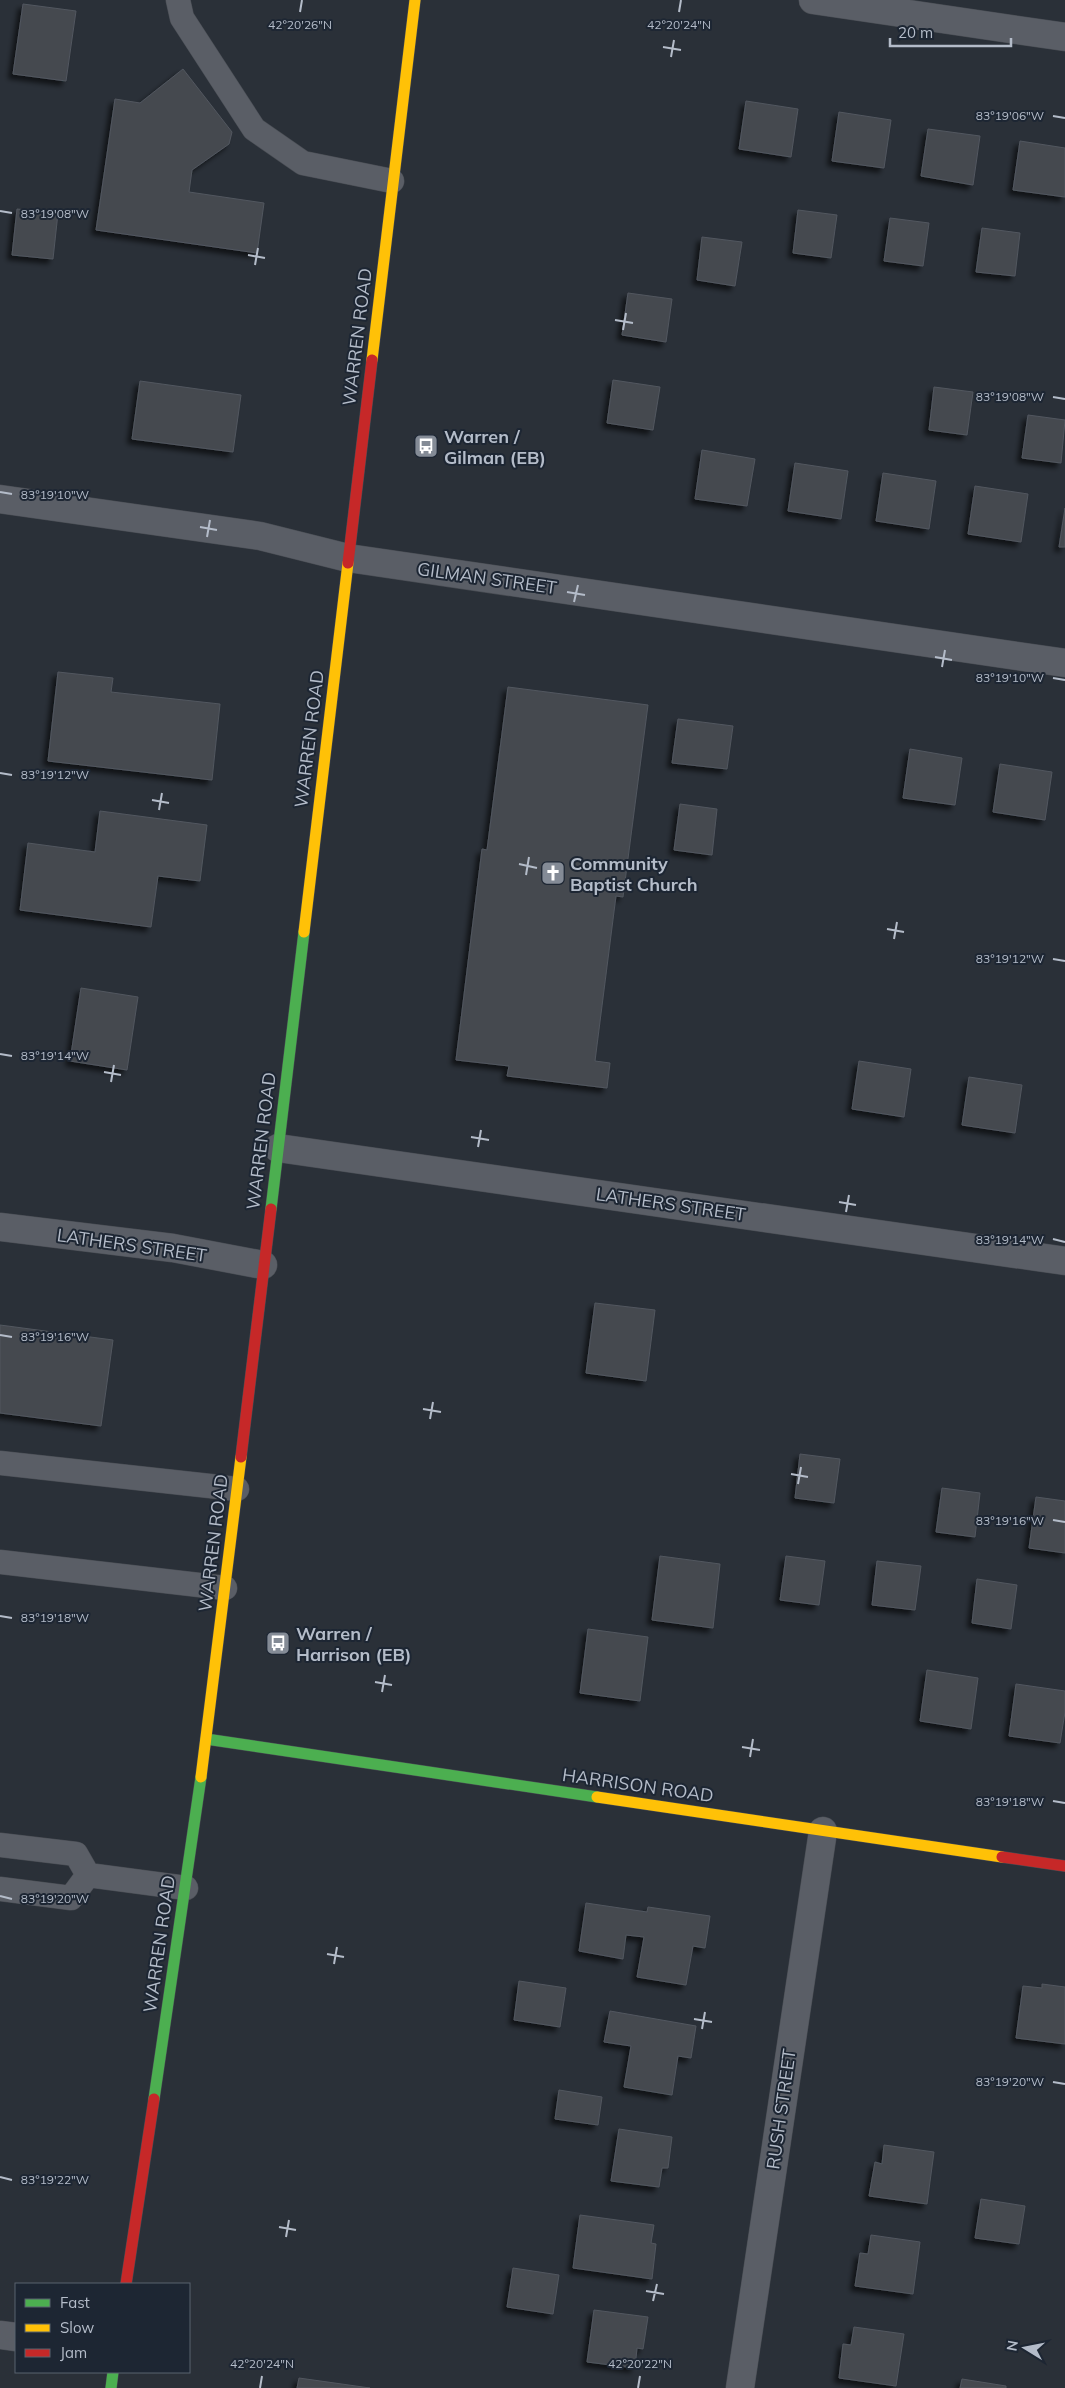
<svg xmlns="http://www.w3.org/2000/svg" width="1065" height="2388" font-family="Mulish,sans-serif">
<defs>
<filter id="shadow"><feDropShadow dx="-4.5" dy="4.5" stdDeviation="2.5" flood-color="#0009"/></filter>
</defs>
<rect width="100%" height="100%" fill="#2a3038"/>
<!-- building -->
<path fill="#444950" stroke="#52575f" filter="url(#shadow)" d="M23,4l53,7 -10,70 -53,-7z
M183,69l49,63 -3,12 -37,26 -3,22 75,11 -7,50 -161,-23 19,-131 25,4z
M746,101l52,8 -7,48 -52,-8z
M839,112l52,8 -7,48 -52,-7z
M928,129l52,7 -7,49 -52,-9z
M1020,141l45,7v49l-52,-7z
M17,209l41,4 -5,46 -41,-4z
M798,210l39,5 -6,43 -38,-5z
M890,218l39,5 -6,43 -39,-5z
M982,228l38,5 -5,43 -39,-4z
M702,237l40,5 -7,44 -38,-6z
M628,293l44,6 -6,43 -44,-7z
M613,380l47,7 -7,43 -46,-7z
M140,381l101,14 -8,57 -101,-13z
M934,387l39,5 -6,43 -38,-5z
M1028,415l37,5 -4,43 -39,-5z
M702,450l53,9 -8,47 -52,-7z
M795,463l53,8 -7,48 -53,-8z
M883,473l53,8 -7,48 -53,-8z
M975,486l53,8 -7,48 -53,-8z
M1065,508v39h-6z
M58,672l55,6 -2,14 109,12 -8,76 -164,-19z
M508,687l140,18 -25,192 -7,-1 -21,165 15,2 -3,25 -100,-12 2,-10 -53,-6 26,-211 5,1z
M678,719l55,7 -6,43 -55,-6z
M910,749l52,9 -7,47 -52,-7z
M1000,764l52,8 -7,48 -52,-8z
M680,804l37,5 -5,46 -38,-5z
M100,811l107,14 -7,56 -42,-5 -7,51 -131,-17 8,-67 67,9z
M81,988l57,9 -11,73 -57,-9z
M859,1061l52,8 -7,48 -52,-8z
M969,1077l53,8 -7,48 -53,-8z
M595,1303l60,7 -9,71 -60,-8z
M0,1325l113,15 -12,86 -101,-13z
M800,1454l40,5 -6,44 -39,-5z
M942,1488l38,5 -5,44 -39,-5z
M1036,1497l29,4v52l-36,-5z
M660,1556l60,8 -7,64 -61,-8z
M786,1556l39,5 -6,44 -39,-5z
M877,1561l44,5 -6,44 -43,-5z
M977,1579l40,6 -6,44 -39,-6z
M588,1629l60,8 -8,64 -60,-8z
M927,1670l51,8 -7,51 -51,-8z
M1016,1684l49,7v21l-5,31 -51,-7z
M586,1903l61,9 1,-5 62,9 -5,32 -12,-2 -7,39 -49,-8 7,-40 -18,-2 -3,24 -44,-8z
M519,1981l47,7 -6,39 -46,-7z
M1042,1984l23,3v57l-49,-6 7,-52 19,2z
M610,2011l86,15 -5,32 -13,-2 -6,39 -48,-8 7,-41 -27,-4z
M559,2090l43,7 -4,28 -43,-6z
M619,2129l53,8 -4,31h-6l-3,19 -48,-6z
M884,2145l50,7 -7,52 -58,-8 6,-34 7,2z
M981,2199l44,7 -6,38 -44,-6z
M580,2215l74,10 -3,18 5,1 -4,35 -79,-11z
M871,2235l49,7 -7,52 -58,-8 5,-33 8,1z
M513,2268l46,7 -6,39 -46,-7z
M594,2310l54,7 -5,32 -6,-1 -2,20 -48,-6z
M854,2327l50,7 -8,52 -57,-8 4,-34 8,1z
M299,2378l71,10h-73z
M962,2379l44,7v2h-46z"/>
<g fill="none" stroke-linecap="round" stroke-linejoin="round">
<!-- lane casing -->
<g stroke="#484c53" stroke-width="25">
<path id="lane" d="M178,0l4,18 72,111 49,34 89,18
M0,1463l237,26
M0,1562l225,26
M0,1845l76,9 12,21
M88,1875l98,13
M0,1889l71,9 17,-23"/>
</g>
<!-- street casing -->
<g stroke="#484c53" stroke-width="29">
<path id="street" d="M813,0l252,37
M0,499l260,37 88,22 717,105
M278,1148l787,113
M0,1227l173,21 90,17
M0,2335l16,2
M740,2388l83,-557"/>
</g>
<!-- fast casing -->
<g stroke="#484c53" stroke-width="12">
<path id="fast" d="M271,1209l33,-277
M206,1739l391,58
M154,2099l47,-322
M111,2388l2,-16"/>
</g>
<!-- slow casing -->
<g stroke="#484c53" stroke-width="12">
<path id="slow" d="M372,360l43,-360
M304,932l44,-369
M201,1777l40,-320
M597,1797l405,60"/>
</g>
<!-- jam casing -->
<g stroke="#484c53" stroke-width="12">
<path id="jam" d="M348,563l24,-203
M241,1457l30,-248
M1002,1857l63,9
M126,2284l28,-185"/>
</g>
<!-- lane -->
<use href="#lane" stroke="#5a5e66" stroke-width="24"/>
<!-- street -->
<use href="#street" stroke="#5a5e66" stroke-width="28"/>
<!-- fast -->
<use href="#fast" stroke="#4caf50" stroke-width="11"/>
<!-- slow -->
<use href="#slow" stroke="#ffc107" stroke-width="11"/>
<!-- jam -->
<use href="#jam" stroke="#c62828" stroke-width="11"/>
</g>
<!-- ticks -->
<path fill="none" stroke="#b4bcc9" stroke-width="2" d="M300,12l2,-12M679,12l2,-12M663,47l18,3M671,57l3,-17M1053,116l12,2M0,211l12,2M248,255l17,3M255,265l3,-17M615,320l18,3M623,330l3,-17M1053,397l12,2M0,492l12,2M200,527l17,3M207,537l3,-17M567,592l18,3M574,602l4,-17M935,657l17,3M942,667l3,-17M1053,678l12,2M0,773l12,2M152,800l17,3M159,810l3,-17M519,864l18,4M526,875l3,-18M887,929l17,3M894,939l3,-17M1053,959l12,2M0,1054l12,2M104,1072l17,3M111,1082l3,-17M471,1137l18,3M478,1147l3,-17M839,1202l17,3M846,1212l3,-17M1053,1239l12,3M0,1335l12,2M423,1409l18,3M430,1419l3,-17M791,1474l17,3M798,1484l3,-17M1053,1520l12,2M0,1616l12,2M375,1682l17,3M382,1692l3,-17M742,1747l18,3M750,1757l3,-18M1053,1801l12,2M0,1896l12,3M327,1954l17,3M334,1964l3,-17M694,2019l18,3M702,2029l3,-17M1053,2082l12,2M0,2177l12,3M279,2227l17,3M286,2237l3,-17M646,2291l18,3M653,2301l4,-17M260,2388l2,-12M638,2388l2,-12"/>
<!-- icons -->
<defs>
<g id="bus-square" transform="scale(1.25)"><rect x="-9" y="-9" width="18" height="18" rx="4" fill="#848b96" stroke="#1d2633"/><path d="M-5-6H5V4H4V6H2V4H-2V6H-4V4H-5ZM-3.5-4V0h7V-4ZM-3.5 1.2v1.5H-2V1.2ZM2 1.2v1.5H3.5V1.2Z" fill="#fff"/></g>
<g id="church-square" transform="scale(1.25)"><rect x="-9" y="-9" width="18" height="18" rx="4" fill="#848b96" stroke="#1d2633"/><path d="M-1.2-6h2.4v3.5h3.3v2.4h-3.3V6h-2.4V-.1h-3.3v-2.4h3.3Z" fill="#fff"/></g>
</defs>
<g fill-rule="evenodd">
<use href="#bus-square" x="426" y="446"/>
<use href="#church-square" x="553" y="873"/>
<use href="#bus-square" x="278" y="1643"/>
</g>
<g text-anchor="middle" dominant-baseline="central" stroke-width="4" stroke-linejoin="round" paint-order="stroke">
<!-- street labels -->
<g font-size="18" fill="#b4bcc9" stroke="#1d2633">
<text transform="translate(357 337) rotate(-83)">WARREN ROAD</text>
<text transform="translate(487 578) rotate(8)">GILMAN STREET</text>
<text transform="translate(309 739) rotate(-83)">WARREN ROAD</text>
<text transform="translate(261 1141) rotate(-83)">WARREN ROAD</text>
<text transform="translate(671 1204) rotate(8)">LATHERS STREET</text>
<text transform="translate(132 1245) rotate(8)">LATHERS STREET</text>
<text transform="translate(213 1543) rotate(-83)">WARREN ROAD</text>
<text transform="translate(638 1785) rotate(8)">HARRISON ROAD</text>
<text transform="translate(159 1944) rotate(-82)">WARREN ROAD</text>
<text transform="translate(781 2109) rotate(-82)">RUSH STREET</text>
</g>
<!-- poi labels -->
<g font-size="18" font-weight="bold" fill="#b4bcc9" stroke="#1d2633" text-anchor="start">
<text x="444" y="436">Warren /<tspan x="444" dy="21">Gilman (EB)</tspan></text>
<text x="570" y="863">Community<tspan x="570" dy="21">Baptist Church</tspan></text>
<text x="296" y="1633">Warren /<tspan x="296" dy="21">Harrison (EB)</tspan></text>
</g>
</g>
<g font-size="12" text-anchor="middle" fill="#b4bcc9" stroke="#1d2633" stroke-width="4" stroke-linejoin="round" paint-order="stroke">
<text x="300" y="29">42°20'26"N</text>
<text x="679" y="29">42°20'24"N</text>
<text x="1010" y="120">83°19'06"W</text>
<text x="55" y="218">83°19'08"W</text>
<text x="1010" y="401">83°19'08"W</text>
<text x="55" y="499">83°19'10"W</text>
<text x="1010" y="682">83°19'10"W</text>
<text x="55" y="779">83°19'12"W</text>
<text x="1010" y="963">83°19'12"W</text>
<text x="55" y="1060">83°19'14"W</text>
<text x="1010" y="1244">83°19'14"W</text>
<text x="55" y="1341">83°19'16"W</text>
<text x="1010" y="1525">83°19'16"W</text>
<text x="55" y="1622">83°19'18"W</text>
<text x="1010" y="1806">83°19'18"W</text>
<text x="55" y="1903">83°19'20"W</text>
<text x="1010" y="2086">83°19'20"W</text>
<text x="55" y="2184">83°19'22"W</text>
<text x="262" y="2368">42°20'24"N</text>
<text x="640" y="2368">42°20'22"N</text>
</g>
<!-- legend -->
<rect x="15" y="2283" width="175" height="90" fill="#1d2633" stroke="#59626f"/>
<rect x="25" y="2299" width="25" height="8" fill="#4caf50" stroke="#59626f"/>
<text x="60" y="2308" font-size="15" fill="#b4bcc9">Fast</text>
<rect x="25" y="2324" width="25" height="8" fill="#ffc107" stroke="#59626f"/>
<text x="60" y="2333" font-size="15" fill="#b4bcc9">Slow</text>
<rect x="25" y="2349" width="25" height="8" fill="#c62828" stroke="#59626f"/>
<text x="60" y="2358" font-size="15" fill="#b4bcc9">Jam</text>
<!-- north arrow -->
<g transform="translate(1025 2348) rotate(280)" stroke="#1d2633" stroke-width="4" paint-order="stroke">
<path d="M0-4L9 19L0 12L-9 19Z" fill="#b4bcc9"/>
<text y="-8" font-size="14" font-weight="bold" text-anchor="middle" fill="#b4bcc9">N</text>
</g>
<!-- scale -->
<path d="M890 38v8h121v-8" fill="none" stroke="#b4bcc9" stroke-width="2.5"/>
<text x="898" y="38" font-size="15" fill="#b4bcc9" stroke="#1d2633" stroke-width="4" paint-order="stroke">20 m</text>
</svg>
